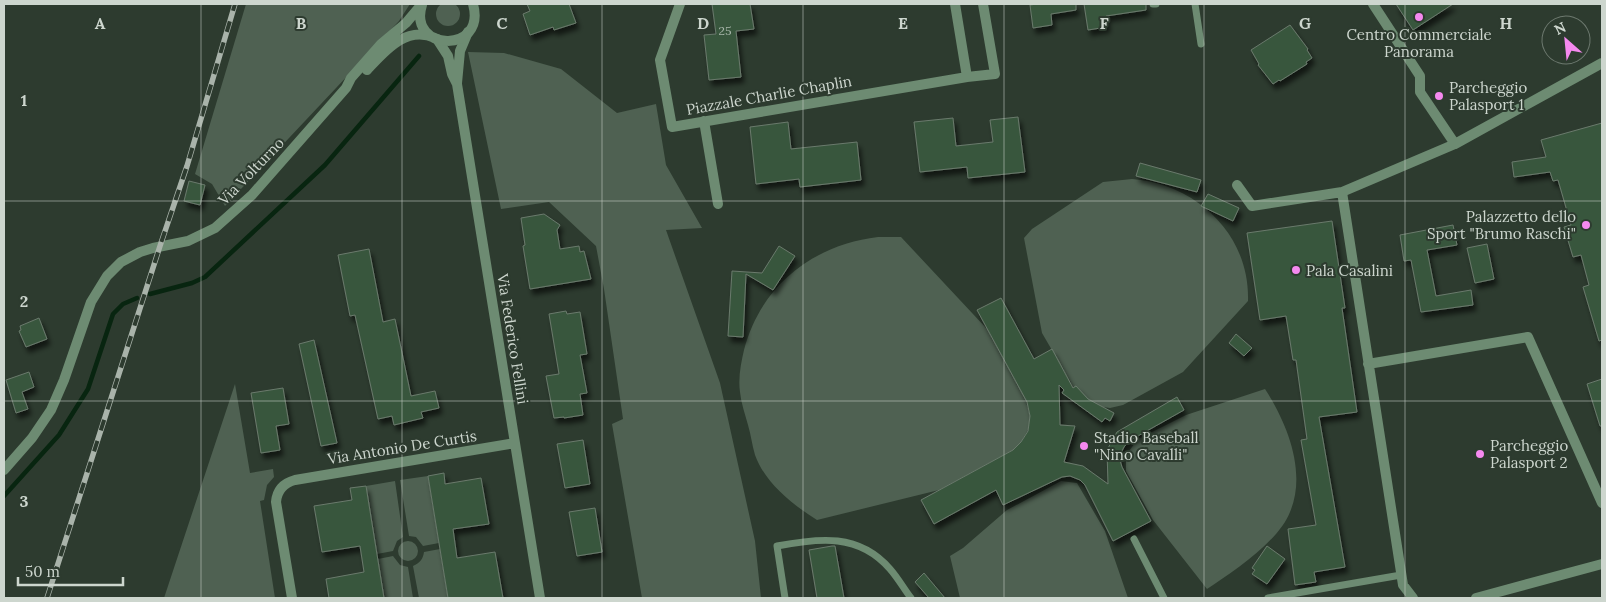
<svg xmlns="http://www.w3.org/2000/svg" width="1606" height="602" font-family="Lora,serif">
<defs>
<filter id="shadow"><feDropShadow dx="3" dy="5.5" stdDeviation="2.5" flood-color="#0009"/></filter>
</defs>
<rect width="100%" height="100%" fill="#2d3b2f"/>
<!-- green -->
<path fill="#4f6152" d="M436 14a12 12 0 1 1 24 0a12 12 0 1 1-24 0Z
M246,4h164l-11,17 -174,185 -13,-22 -17,-10z
M468,52l36,1 57,16 56,44 39,-9 10,61 36,63 -36,2 54,153 35,158 6,57h-119l-30,-174 11,-5 -19,-130 -8,-43 -47,-44 -48,7z
M1132,179c64,5 118,55 116,122l-65,71 -60,33 -13,3 -14,-2 -22,-18 -32,-55 -18,-95 8,-9 71,-47z
M878,237h23l86,92 38,69 5,18 -1,12 -8,14 -8,8 -74,40 -122,30c-24,-15 -52,-37 -62,-65 -3,-10 -4,-20 -7,-30 -3,-11 -7,-22 -8,-33 -2,-14 1,-29 4,-42 17,-65 69,-105 134,-113z
M235,384l15,89 23,-4 1,8 -7,8 -3,15 -4,1 15,97h-111z
M1265,389c22,34 42,83 25,123 -11,29 -57,60 -83,77l-54,-69 -27,-49v-16l12,-16 48,-24z
M428,476l11,67 -16,3 -7,-9 -7,-1 -9,-56z
M395,481l8,56 -6,4 -4,10 -16,3 -11,-68z
M1061,481l16,2 28,48 23,67h-168l-10,-42 13,-8 44,-38z
M398 551a10 10 0 1 1 20 0a10 10 0 1 1-20 0Z
M440,549l8,49h-29l-6,-32c7,-3 10,-7 11,-14z
M393,556l7,9 8,2 5,31h-29l-6,-39z"/>
<g fill="none" stroke-linecap="round" stroke-linejoin="round">
<!-- stream -->
<path stroke="#082510" stroke-width="4.5" d="M150,294l42,-11 13,-6 120,-112 94,-109
M4,496l55,-61 29,-46 25,-75 10,-10 14,-6"/>
</g>
<!-- building -->
<path fill="#39563e" stroke="#6a7a6c" filter="url(#shadow)" d="M527,4h42l7,19 -22,7 -1,-3 -23,8 -7,-21 7,-3z
M712,4h38l4,25 -18,2 5,46 -32,3 -5,-45 12,-1z
M1037,4h39v6l-25,4 1,11 -19,3 -3,-23z
M1084,4h62v6l-40,6 1,11 -19,3z
M1396,4h57l-40,26z
M1290,25l18,24 -1,1 5,8 -6,4 1,2 -27,17 -1,-1 -6,4 -15,-19 1,-1 -8,-14z
M1018,117l7,55 -57,6 -1,-11 -47,5 -6,-50 39,-4 3,28 37,-4 -3,-22z
M788,122l3,27 66,-7 4,38 -61,7 -1,-8 -43,5 -6,-57z
M1602,123v217l-3,1 -16,-54 6,-2 -8,-30 -8,2 -9,-30 7,-2 -13,-45 -5,1 -3,-9 -36,5 -2,-15 34,-5 -5,-17z
M1140,163l61,17 -4,12 -61,-16z
M189,181l16,4 -5,20 -16,-4z
M1208,194l31,14 -6,13 -32,-15z
M544,214l16,11 -3,5 3,19 19,-3 1,6 4,-1 7,28 -61,10 -7,-43 2,-1 -4,-27z
M1332,221l13,87h-3l15,104 -38,5 26,150 -31,5 2,10 -21,3 -7,-56 28,-4 -15,-85 6,-1 -11,-79h-3l-7,-44 -26,4 -13,-87z
M1453,225l4,20 -30,5 9,46 35,-6 2,15 -52,7 -10,-52 -7,1 -4,-26z
M1487,244l7,35 -19,4 -8,-35z
M779,246l16,10 -22,34 -27,-16 -3,63 -15,-1 4,-65 30,2z
M369,249l14,73 12,-3 16,77 24,-5 4,17 -18,4 2,6 -29,7 -2,-9 -14,3 -23,-104 -5,1 -12,-61z
M1001,298l33,61 18,-10 21,39 3,-2 12,13 26,14 -4,8 -5,-3 -3,4 -40,-29 2,-3 -5,-5 1,40 15,1 -11,36 19,4 25,18 -1,-34 10,-18 60,-35 7,13 -55,31 -5,6 -3,6 -1,7 2,7 29,54 -38,20 -28,-56 -5,-5 -10,-4 -8,1 -59,28 -7,-15 -62,34 -13,-24 92,-50 8,-8 7,-11 2,-15 -3,-14 -50,-92z
M566,311l1,3 13,-2 7,42 -7,1 7,38 -7,1 3,21 -19,3v-1l-10,1 -8,-42 13,-2 -10,-60z
M39,318l8,21 -21,8 -7,-16 2,-1 -1,-4z
M1236,334l16,14 -8,8 -15,-13z
M314,340l23,103 -16,3 -22,-102z
M29,372l5,15 -12,5 6,17 -12,4 -10,-33z
M1602,379v47h-2l-13,-42z
M283,388l6,36 -13,2 4,24 -19,3 -10,-60z
M583,440l7,44 -25,4 -8,-44z
M444,473l1,11 36,-6 8,46 -36,5 4,29 38,-6 8,46h-55l-20,-122z
M366,486l18,112h-55l-3,-19 38,-7 -4,-26 -38,6 -8,-46 38,-6 -2,-12z
M595,508l7,44 -25,4 -8,-44z
M832,546h3l9,52h-27l-8,-48z
M1267,546l18,13 -18,25 -15,-10 3,-4 -3,-2z
M924,573l21,25h-16l-14,-16z"/>
<g fill="none" stroke-linecap="round" stroke-linejoin="round">
<!-- service -->
<path stroke="#6d8b72" stroke-width="7" d="M1153,4h3
M1195,4l6,40
M1134,539l30,59
M785,598l-8,-52c42,-8 82,-13 113,23 8,9 14,20 21,29
M1268,598l133,-23"/>
<!-- minor -->
<path stroke="#6d8b72" stroke-width="10" d="M680,4l-20,56 12,67 295,-50 -12,-73
M1373,4l47,72v16l35,52
M437,39l11,17 4,18 5,10 83,514
M967,77l28,-3 -12,-70
M457,83l3,-32 8,-19
M704,121l14,83
M1237,185l15,21 90,-14 113,-48 147,-81
M1342,192l61,393 10,13
M1368,364l160,-27 74,166
M292,598l-16,-96c1,-12 8,-19 19,-22l220,-37
M1476,598l126,-34"/>
<!-- tertiary -->
<path stroke="#6d8b72" stroke-width="10" d="M422,5c-15,46 65,50 51,-1
M367,70c18,-19 39,-45 68,-32
M4,470l28,-32 19,-28 13,-30 27,-78 16,-26 14,-14 19,-10 13,-4 35,-7 27,-13 37,-33 94,-107 5,-10 30,-34 25,-21 16,-19"/>
<!-- rail casing -->
<g stroke="#a9b3aa" stroke-width="5.5">
<path id="rail" d="M47,598l113,-352 27,-80 48,-162"/>
</g>
<!-- rail -->
<use href="#rail" stroke="#2d3b2f" stroke-width="4" stroke-dasharray="11" stroke-linecap="butt"/>
</g>
<!-- grid -->
<path fill="none" stroke="#cdd6ce" stroke-width="1" stroke-opacity="0.55" d="M201,4v594M402,4v594M602,4v594M803,4v594M1004,4v594M1204,4v594M1405,4v594M4,201h1598M4,401h1598"/>
<!-- markers -->
<g fill="#f589ef" stroke="#2d3b2f" stroke-width="2">
<circle cx="1419" cy="17" r="5"/>
<circle cx="1439" cy="96" r="5"/>
<circle cx="1586" cy="225" r="5"/>
<circle cx="1296" cy="270" r="5"/>
<circle cx="1084" cy="446" r="5"/>
<circle cx="1480" cy="454" r="5"/>
</g>
<g text-anchor="middle" dominant-baseline="central" stroke-width="4" stroke-linejoin="round" paint-order="stroke">
<!-- number labels -->
<g font-size="12" fill="#a8b6aa">
<text x="725" y="30">25</text>
</g>
<!-- poi labels -->
<g font-size="15" fill="#cdd6ce" stroke="#2d3b2f" text-anchor="start">
<text x="1419" y="34" text-anchor="middle">Centro Commerciale<tspan x="1419" dy="17">Panorama</tspan></text>
<text x="1449" y="87">Parcheggio<tspan x="1449" dy="17">Palasport 1</tspan></text>
<text x="1576" y="216" text-anchor="end">Palazzetto dello<tspan x="1576" dy="17">Sport "Brumo Raschi"</tspan></text>
<text x="1306" y="270">Pala Casalini</text>
<text x="1094" y="437">Stadio Baseball<tspan x="1094" dy="17">"Nino Cavalli"</tspan></text>
<text x="1490" y="445">Parcheggio<tspan x="1490" dy="17">Palasport 2</tspan></text>
</g>
<!-- street labels -->
<g font-size="15" fill="#cdd6ce" stroke="#2d3b2f">
<text transform="translate(769 95) rotate(-10)">Piazzale Charlie Chaplin</text>
<text transform="translate(251 171) rotate(-46)">Via Volturno</text>
<text transform="translate(513 339) rotate(81)">Via Federico Fellini</text>
<text transform="translate(402 447) rotate(-9)">Via Antonio De Curtis</text>
</g>
</g>
<g font-size="16" text-anchor="middle" font-weight="bold" fill="#cdd6ce" stroke="#2d3b2f" stroke-width="4" stroke-linejoin="round" paint-order="stroke">
<text x="100" y="29">A</text>
<text x="301" y="29">B</text>
<text x="502" y="29">C</text>
<text x="703" y="29">D</text>
<text x="903" y="29">E</text>
<text x="1104" y="29">F</text>
<text x="1305" y="29">G</text>
<text x="1506" y="29">H</text>
<text x="24" y="106">1</text>
<text x="24" y="307">2</text>
<text x="24" y="507">3</text>
</g>
<!-- border -->
<rect width="1606" height="602" fill="none" stroke="#cdd6ce" stroke-width="10"/>
<!-- north arrow -->
<g transform="translate(1566 40) rotate(333)"><circle r="24" fill="#2d3b2f" stroke="#6d796f"/>
<path d="M0-4L9 19L0 12L-9 19Z" fill="#f589ef"/>
<text y="-8" font-size="14" font-weight="bold" text-anchor="middle" fill="#cdd6ce">N</text>
</g>
<!-- scale -->
<path d="M18 577v8h105v-8" fill="none" stroke="#cdd6ce" stroke-width="2.5"/>
<text x="25" y="577" font-size="15" fill="#cdd6ce" stroke="#2d3b2f" stroke-width="4" paint-order="stroke">50 m</text>
</svg>
